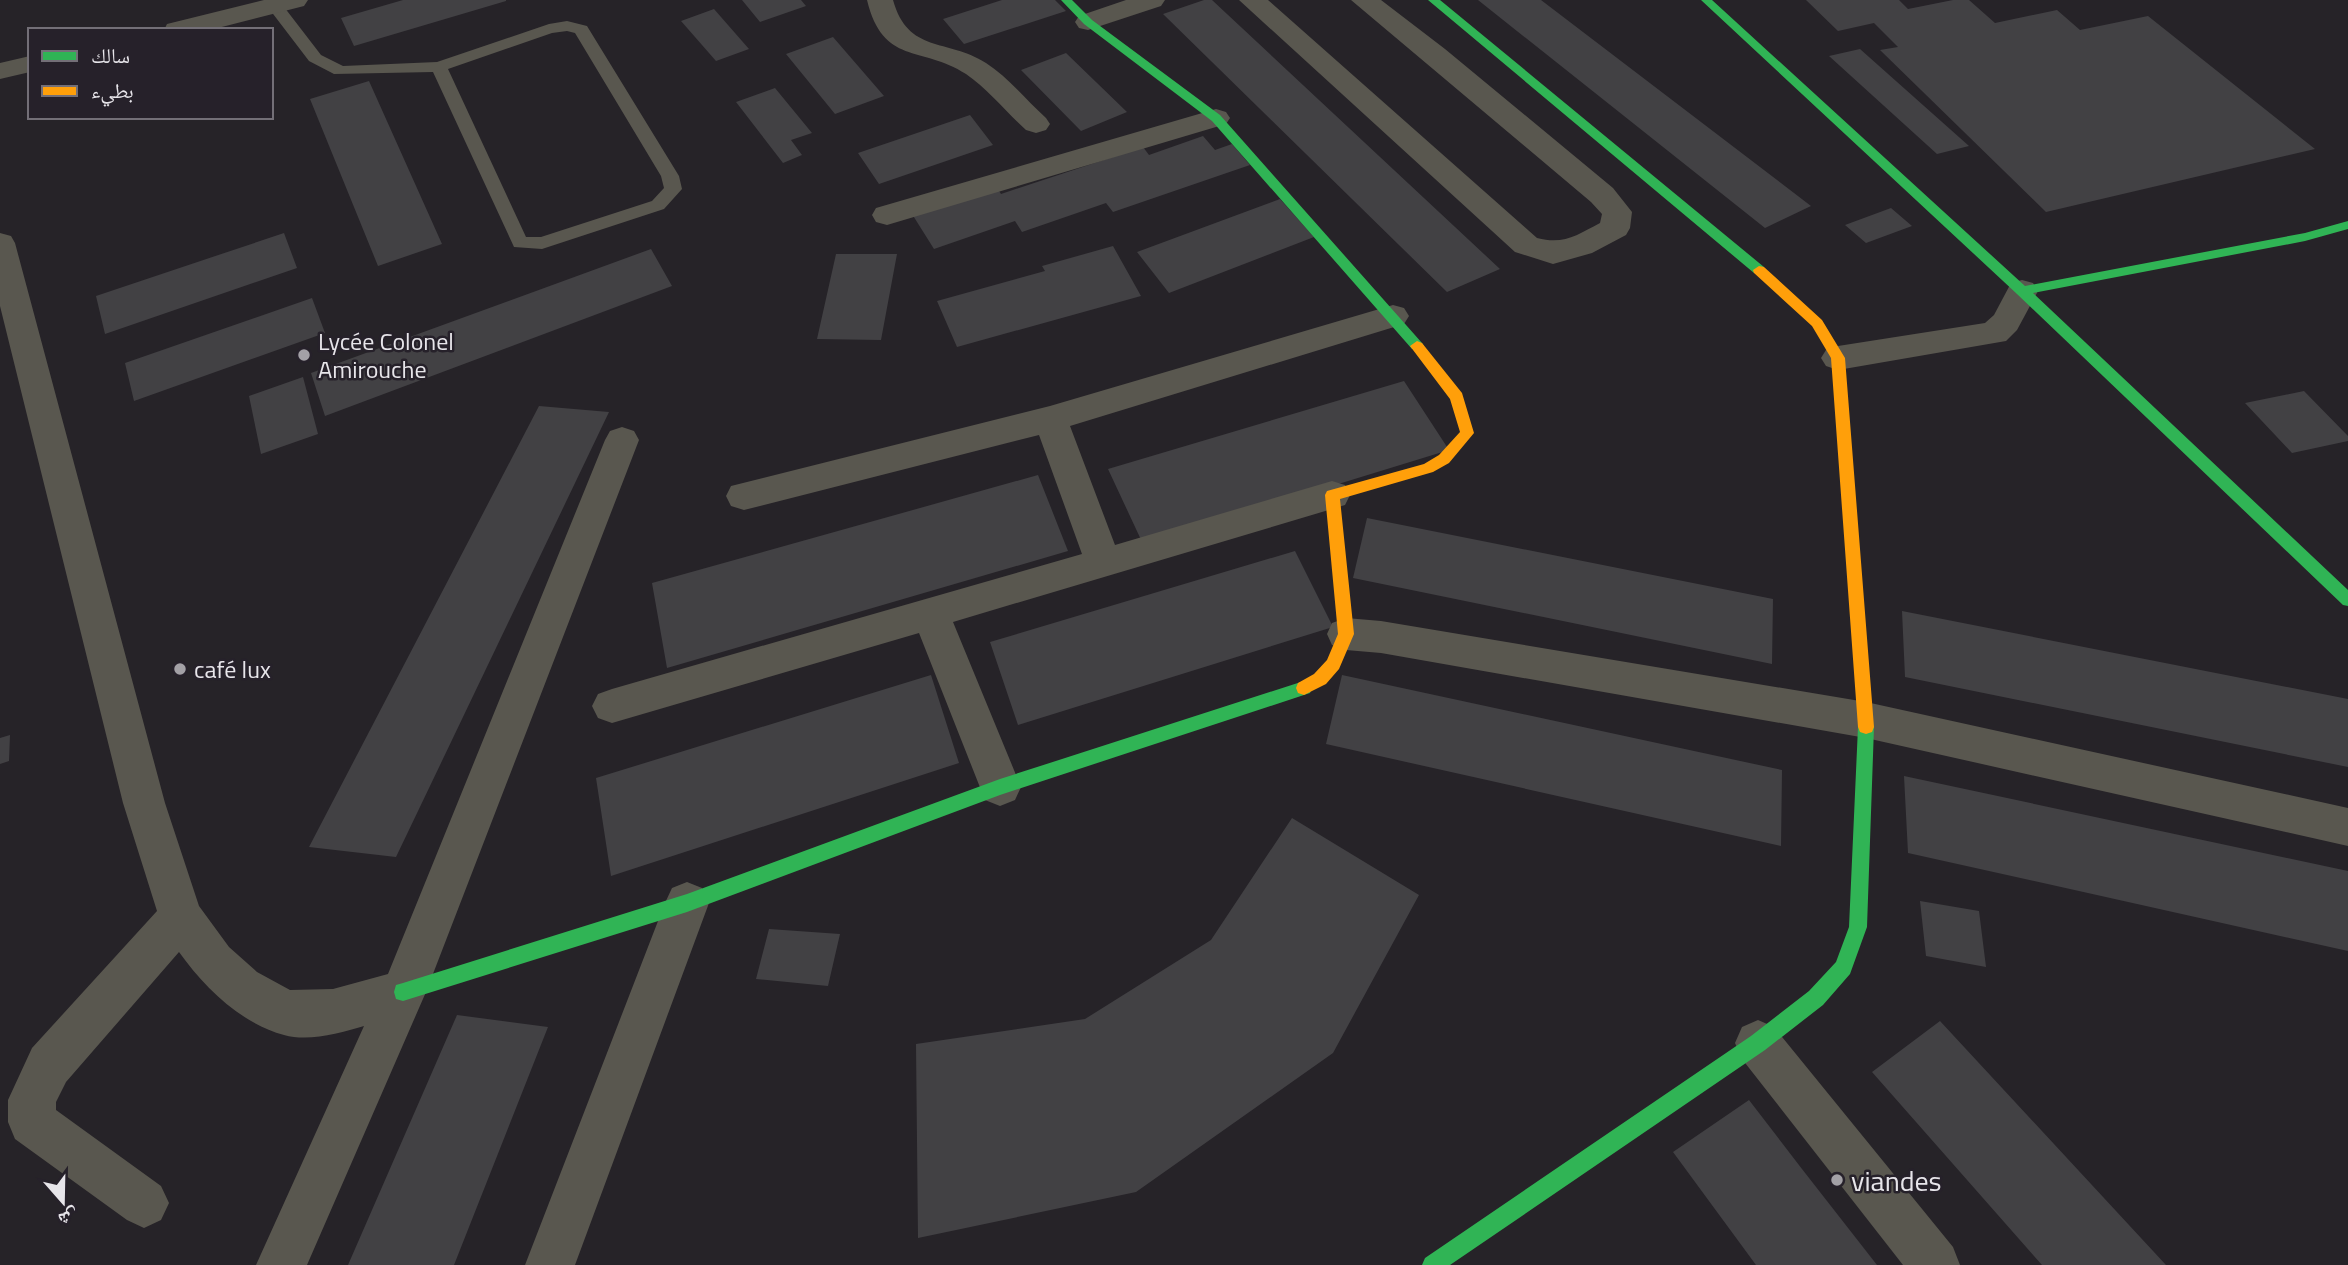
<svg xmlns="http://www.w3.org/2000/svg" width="2348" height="1265" font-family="'Titillium Web','Noto Naskh Arabic',sans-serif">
<rect width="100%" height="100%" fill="#262328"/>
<!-- building -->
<path fill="#424144" d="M403,0h103v1l-152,45 -13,-28z
M742,0h59l5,6 -46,16z
M1002,0h53l11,11 -102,33 -21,-25z
M1204,0h8l288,269 -53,23 -284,-278z
M1478,0h63l270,206 -46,22z
M1806,0h93l9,9 45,-9h16l26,23 62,-13 23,20 68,-14 167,133 -269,63 -166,-162 18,-3 -24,-24 -36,8z
M714,9l35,40 -33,12 -35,-40z
M833,37l51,59 -49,18 -49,-60z
M1860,49l109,97 -32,8 -108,-98z
M1066,53l61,59 -46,19 -60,-61z
M369,81l73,163 -64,22 -68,-167z
M775,88l37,45 -21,7 11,15 -19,8 -47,-61z
M970,115l23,30 -114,39 -21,-31z
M1203,136l12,14 17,-6 18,21 -137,47 -7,-9 -84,29 -7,-11 -81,28 -22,-35 84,-28 5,8 142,-47 6,8z
M1280,199l34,38 -145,56 -32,-41z
M1891,208l21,18 -46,17 -21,-18z
M284,233l13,35 -192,66 -9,-38z
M1113,246l28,50 -184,51 -20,-46 108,-30 -3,-5z
M651,249l21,37 -347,130 -14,-43z
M836,254h61l-16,86 -64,-1z
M312,298l13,35 -191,68 -9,-38z
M303,377l15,57 -57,20 -12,-58z
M1404,381l45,69 -306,94 -35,-75z
M2304,391l44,45v5l-56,12 -47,-50z
M539,406l70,6 -213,445 -87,-10z
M1038,475l30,76 -401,117 -15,-85z
M1367,518l406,81 -1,65 -419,-86z
M1295,551l38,76 -315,98 -28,-83z
M1902,611l446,88v68l-443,-90z
M931,675l28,88 -348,113 -15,-98z
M1342,675l440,95 -1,76 -455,-102z
M10,735l-1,26 -9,3v-26z
M1904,776l444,95v80l-440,-98z
M1292,818l127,77 -86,158 -197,139 -218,46 -2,-194 169,-25 126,-79z
M1920,901l59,10 7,56 -60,-11z
M769,929l71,5 -12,52 -72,-7z
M457,1015l91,12 -94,238h-106z
M1940,1021l226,244h-124l-170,-193z
M1749,1100l53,69 75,96h-121l-83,-113z"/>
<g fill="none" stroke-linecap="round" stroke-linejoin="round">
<!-- lane -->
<path fill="#59574f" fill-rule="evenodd" d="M275,1l6,2 40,52 22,11 94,-4 112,-38 18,-3 20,5 92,150 3,13 -18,20 -122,40 -28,-2 -81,-175 -99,2 -25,-13 -42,-55zM567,31l8,2 86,143 3,12 -12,13 -111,36h-15l-78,-168 104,-36z"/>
<!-- street -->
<path fill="#59574f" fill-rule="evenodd" d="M264,0h44l-4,6 -94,24h-46l3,-6z
M867,0h26c15,54 54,38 93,63 22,14 40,37 60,55l4,6 -4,6 -10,3 -10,-3c-20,-18 -38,-41 -60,-56 -45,-29 -83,-8 -99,-74z
M1126,0h39l-4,6 -73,24 -9,-2 -4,-6 4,-6z
M1239,0h29l269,238c27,7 40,-3 63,-15l2,-9 -11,-12 -240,-202h30l64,49 168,139 19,24 -2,16 -4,7 -34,18 -39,11 -38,-12z
M30,56v16l-30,7v-16z
M1216,109l10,3 4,6 -4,6 -339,101 -11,-3 -4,-7 4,-7z
M0,233l11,3 4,7 150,560 34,103 30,41 28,25 33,18 43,-1 55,-15 217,-534 5,-9 12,-4 12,4 5,9 -213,552 -119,273h-51l108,-239c-24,7 -55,16 -80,9 -44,-12 -80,-48 -105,-83l-113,130 -10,20v8l105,76 8,17 -8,17 -17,8 -17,-8 -112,-81 -7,-17v-22l24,-52 125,-137 -34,-108 -123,-497z
M2022,280l11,3 5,8 -21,39 -11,11 -168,29 -12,-4 -5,-8 5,-8 12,-4 147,-23 9,-8 17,-32z
M1393,305l11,3 5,8 -5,8 -334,102 45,119 217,-64 13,4 5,10 -5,10 -13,4 -379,113 68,165 -6,13 -15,6 -15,-6 -66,-167 -307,90 -14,-5 -6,-12 6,-12 14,-5 470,-135 -43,-119 -295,75 -13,-4 -5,-10 5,-10 319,-80z
M1346,618l35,3 485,81 482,106v38l-482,-108 -485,-85 -35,-3 -14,-5 -5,-11 5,-11z
M687,882l15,6 7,15 -134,362h-50l140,-362 7,-15z
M1758,1020l16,7 179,220 7,18h-57l-161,-206 -7,-16 7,-16z"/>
<!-- fast -->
<path fill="#30b455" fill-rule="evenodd" d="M1061,0h11l20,20 128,95 202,228 2,3 -2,3h-10l-200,-228 -128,-97z
M1428,0h12l324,267v6h-10z
M1701,0h11l313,286 280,-53 43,-12v8l-43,12 -272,52 315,297v16l-5,-1 -326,-311z
M1304,681l6,2 2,5 -2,5 -310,102 -313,117 -284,89 -7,-2 -2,-7 2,-7 7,-2 284,-89 313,-115z
M1866,720l6,2 2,5 -7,200 -17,47 -27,31 -58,45 -315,215h-28l3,-7 326,-222 58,-45 27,-29 13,-35 9,-200 2,-5z"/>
<!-- slow -->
<path fill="#ff9f0a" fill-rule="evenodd" d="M1759,266l5,1 58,53 23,38 29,369 -2,5 -6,2 -6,-2 -2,-5 -27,-369 -19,-32 -58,-53 -1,-3z
M1417,341l5,2 40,50 12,40 -25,30 -16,9 -93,27 14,135 -15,35 -13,15 -22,11 -6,-2 -2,-5 2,-5 16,-9 13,-14 11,-26 -13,-139 2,-4 97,-27 15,-9 21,-23 -10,-33 -40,-53z"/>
</g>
<!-- markers -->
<g fill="#a3a1a6" stroke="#26212a" stroke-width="2.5">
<circle cx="304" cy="355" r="7"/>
<circle cx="180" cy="669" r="7"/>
<circle cx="1837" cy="1180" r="7"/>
</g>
<g text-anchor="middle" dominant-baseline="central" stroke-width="5" stroke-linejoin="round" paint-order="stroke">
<!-- poi labels -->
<g font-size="24" fill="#e7e5ea" stroke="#26212a" text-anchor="start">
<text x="318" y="341">Lycée Colonel<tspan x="318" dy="28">Amirouche</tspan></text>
<text x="194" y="669">café lux</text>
</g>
<!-- near-poi labels -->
<g font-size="28" fill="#e7e5ea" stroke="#26212a" text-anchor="start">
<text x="1851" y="1180">viandes</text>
</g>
</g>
<!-- legend -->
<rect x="28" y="28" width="245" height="91" fill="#26212a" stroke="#736f77" stroke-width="2"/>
<rect x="42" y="51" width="35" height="10" fill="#30b455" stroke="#736f77" stroke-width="2"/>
<text x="91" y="63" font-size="21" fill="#e7e5ea">سالك</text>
<rect x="42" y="86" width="35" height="10" fill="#ff9f0a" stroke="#736f77" stroke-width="2"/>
<text x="91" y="98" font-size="21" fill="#e7e5ea">بطيء</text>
<!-- north arrow -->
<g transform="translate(63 1202) rotate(160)" stroke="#26212a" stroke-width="5" paint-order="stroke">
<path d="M0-5L12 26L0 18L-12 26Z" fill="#e7e5ea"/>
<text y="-10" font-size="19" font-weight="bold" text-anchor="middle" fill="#e7e5ea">ش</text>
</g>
</svg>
